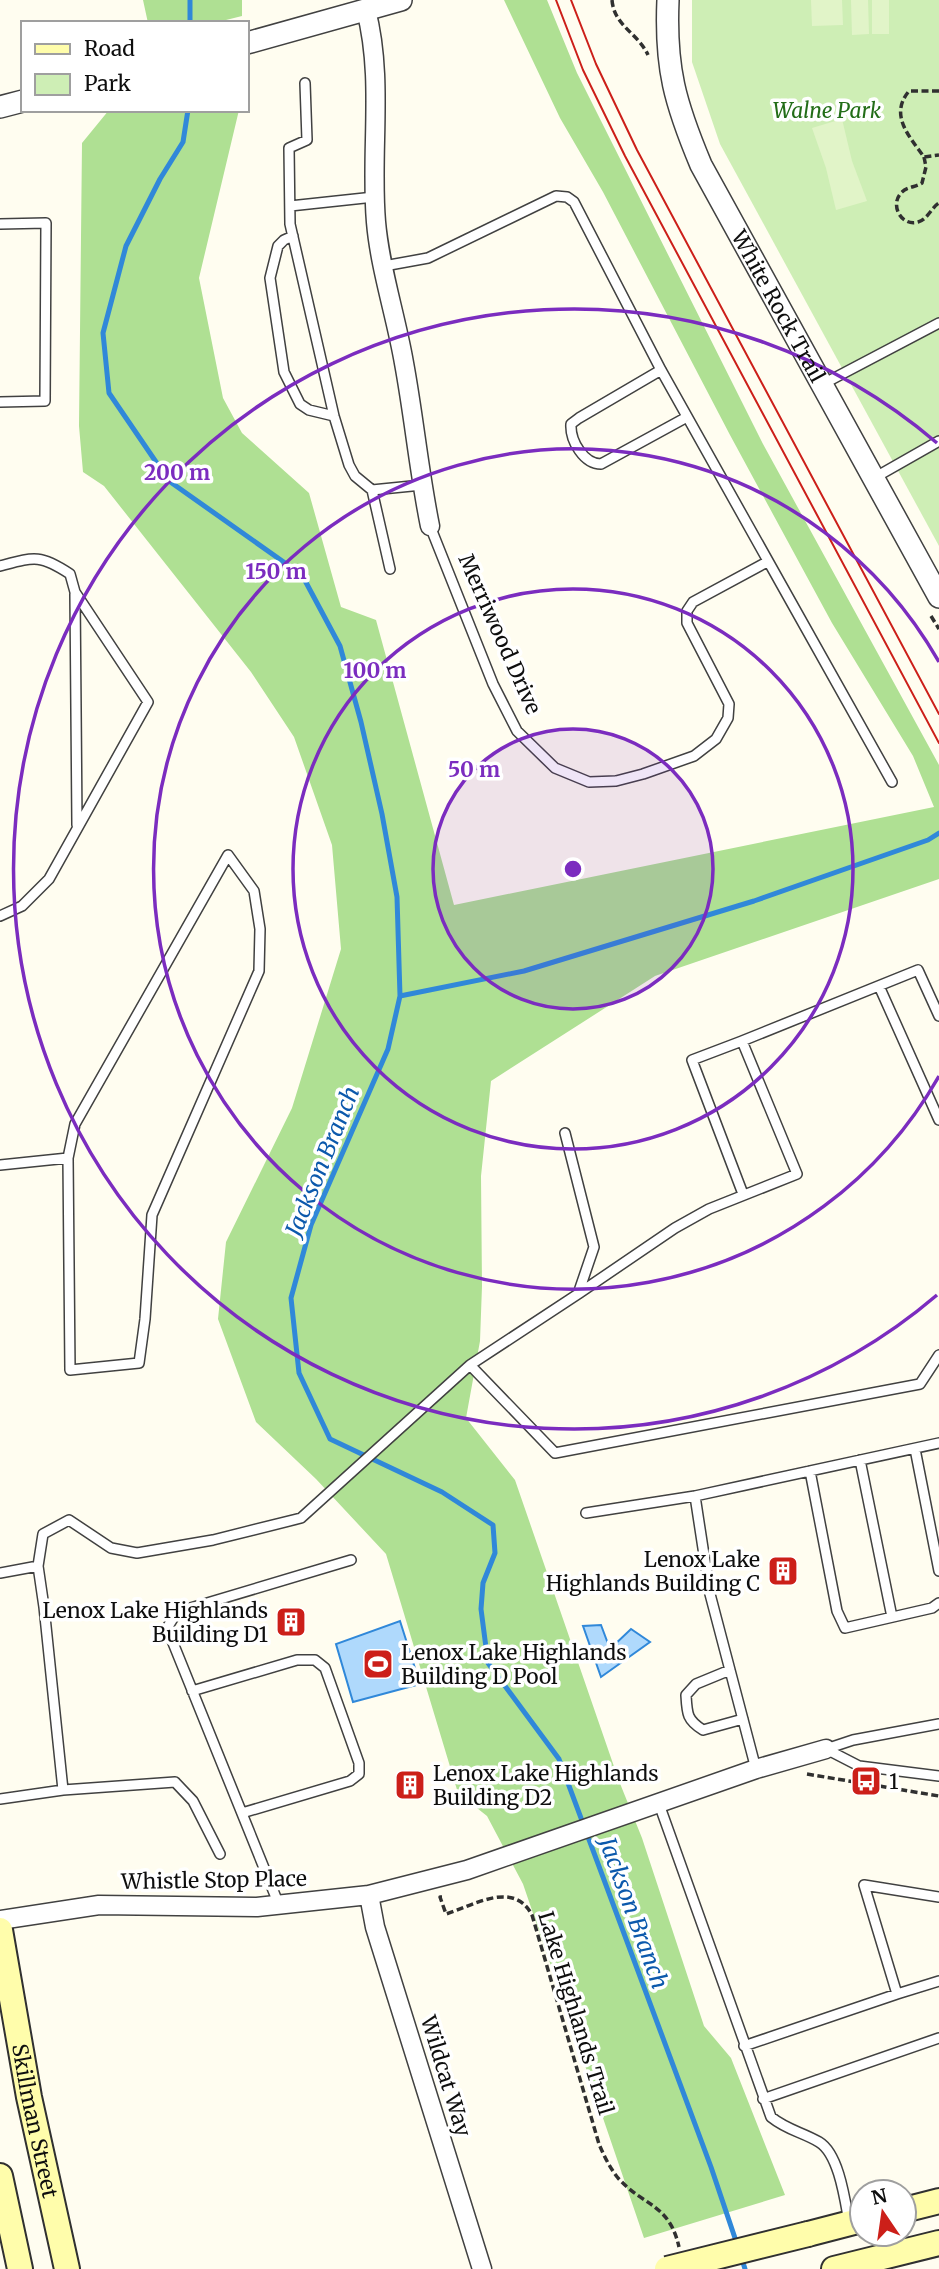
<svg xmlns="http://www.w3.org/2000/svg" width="939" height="2269" font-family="Merriweather,serif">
<rect width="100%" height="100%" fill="#fffdf0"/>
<!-- green -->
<path fill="#ceeeb5" d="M692,0h247v546l-219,-402 -28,-82z"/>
<!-- forest -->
<path fill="#afe093" d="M143,0h99v16l-28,7h-66z
M504,0h43l30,73 186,371 176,321v114l-284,97 -164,105 -10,95 1,110 -2,55 -14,77 49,62 104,301 23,57 62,188 27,32 54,137 -141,43 -121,-354 -36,-68 -29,-23 -72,-239 -70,-75 -60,-57 -38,-103 8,-77 66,-134 49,-159 -9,-104 -38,-108 -43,-65 -147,-186 -21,-14 -4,-46 3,-283 27,-33h130l-40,168 24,120 19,35 67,60 32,114 35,13 78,285 480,-98 -21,-51 -81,-133 -102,-188 -127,-243 -43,-74z"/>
<!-- pitch -->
<path fill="#e1f4c8" d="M811,0h31l1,25 -31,1z
M851,0h17l1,34 -17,1z
M872,0h17v34h-17z
M842,119l10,42 15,40 -31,9 -10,-42 -14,-40z"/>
<!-- water -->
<path fill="#afd9fc" stroke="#3088d9" stroke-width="2" d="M400,1621l20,63 -67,18 -17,-58z
M601,1625l9,24 21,-20 19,13 -49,35 -18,-51z"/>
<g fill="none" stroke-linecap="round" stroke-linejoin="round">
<!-- stream -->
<path stroke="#3088d9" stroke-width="5" d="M190,23v-23
M188,110l-5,32 -23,37 -34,67 -23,87 6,60 60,88 133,94 38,71 21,76 21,92 15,83 3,99 -12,53 -77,176 -20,73 8,75 31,66 112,53 51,33 2,28 -12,30 -2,26 7,54 71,96 152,408 26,77
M400,996l124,-25 230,-70 174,-61 11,-7
M741,2256l4,13"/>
<!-- service casing -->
<g stroke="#414141" stroke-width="12">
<path id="service" d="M305,83l2,57 -18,8 1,76 44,192 15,49 6,11 17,14 18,79
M290,206l84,-9
M0,224l46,-1 -1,178 -45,1
M293,236l-9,4 -6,6 -8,32 14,94 16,32 9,6 25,6
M384,266l44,-8 128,-62 11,1 7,5 87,168 231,412
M661,370l-82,48 -8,6c-1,17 13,40 30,40l86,-47
M823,384l116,-61
M874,478l65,-37
M372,490l50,-5
M430,526l63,158 24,47 38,37 34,14 27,-1 27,-7 51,-18 22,-17 12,-21 1,-14 -42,-81v-12l6,-9 74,-40
M0,566c34,-9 40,-12 70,8l5,18 73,110 -99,177 -27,27 -22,10
M75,594l2,231
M228,855l26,36 6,38 -1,42 -107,244 -7,104 -6,44 -69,7 -2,-212 7,-34z
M879,986l60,134
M742,1041l-50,19 51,134
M0,1165l68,-7
M578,1294l97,-66 34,-19 88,-35 -55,-133 176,-71 21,46
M470,1365l108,-71 16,-47 -29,-114
M915,1449l24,122
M860,1460l32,157
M810,1471l27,140 8,17 87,-20 7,-5
M695,1496l244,-53
M586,1513l109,-17 15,98 46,175
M38,1566l6,41 19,183 112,-8 18,19 27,53
M0,1573l38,-7 5,-32 26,-14 42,28 26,5 76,-13 88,-22 169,-153 85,88 365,-69 19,-29
M730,1670l-34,14 -10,11c1,19 1,25 17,35l40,-11
M192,1691l105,-31h18l10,8 34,95v11l-9,7 -108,32
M826,1749l33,17 80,10
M826,1749l27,-9 86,-16
M0,1799l63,-9
M659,1804l112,313c16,13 31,15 48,25 20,12 26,58 30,80
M279,1905l-112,-277 10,-16 174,-52
M897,1994l42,-13
M744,2046l153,-52 -33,-109 75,12
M763,2099l176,-61"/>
</g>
<!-- minor casing -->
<g stroke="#414141" stroke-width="21">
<path id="minor" d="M366,10c18,69 4,142 10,212 4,47 20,94 28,141 10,54 15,109 26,163
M369,1895l6,32 107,342
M0,1920l99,-15 158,2 112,-12 98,-25 289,-101 70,-20"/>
</g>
<!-- tertiary casing -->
<g stroke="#414141" stroke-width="24">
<g id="tertiary">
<path id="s1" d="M668,0c-3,68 7,103 33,165l238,432"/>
<path d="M247,43l154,-43"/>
<path d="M0,107l23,-6"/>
</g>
</g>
<!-- secondary casing -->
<g stroke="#303030" stroke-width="28">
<g id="secondary">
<path id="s2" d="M0,1930l29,167 38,172"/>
<path d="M0,2176l20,93"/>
<path d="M904,2210l35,-9"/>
<path d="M808,2234l54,-14"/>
<path d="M834,2269l105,-26"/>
</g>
</g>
<!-- path -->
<path stroke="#303030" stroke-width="3.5" stroke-dasharray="7 3.5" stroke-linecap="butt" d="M612,0c2,26 26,33 36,55
M939,91h-30c-20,24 0,45 15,66l15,-2
M924,157l2,10 -4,16c-6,4 -15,4 -20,9 -13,12 -1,35 16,30 10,-3 13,-14 21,-19
M931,616l8,13
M807,1774l132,22
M442,1897h-2l6,17c28,-9 68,-34 86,1l67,229c5,12 11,24 19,34 26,29 51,25 61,69"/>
<!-- service -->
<use href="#service" stroke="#fff" stroke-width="9"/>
<!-- minor -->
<use href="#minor" stroke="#fff" stroke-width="18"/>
<!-- tertiary -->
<use href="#tertiary" stroke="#fff" stroke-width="21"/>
<!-- secondary -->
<use href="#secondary" stroke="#fffdab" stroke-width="24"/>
<!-- tram -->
<path stroke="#cc1f19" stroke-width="2" d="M556,0l27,70 42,86 314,587
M571,0l25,64 41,86 302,564"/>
<!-- secondary-bridge casing -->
<g stroke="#303030" stroke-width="28" stroke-linecap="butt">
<path id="secondary-bridge" d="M667,2269l141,-35"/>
</g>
<!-- secondary-bridge -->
<use href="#secondary-bridge" stroke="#fffdab" stroke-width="24"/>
</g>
<!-- distance rings -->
<circle cx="573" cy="869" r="140" fill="#7b2cbf" fill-opacity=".12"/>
<g fill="none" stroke="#7b2cbf" stroke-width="3.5">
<circle cx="573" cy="869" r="140"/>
<circle cx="573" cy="869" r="280"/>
<path d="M939 1076A420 420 0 1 1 939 662"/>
<path d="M937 1295A560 560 0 1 1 937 443"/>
</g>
<!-- icons -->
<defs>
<g id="building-square" transform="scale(1.575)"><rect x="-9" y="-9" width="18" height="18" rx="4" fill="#cc1f19" stroke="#fff"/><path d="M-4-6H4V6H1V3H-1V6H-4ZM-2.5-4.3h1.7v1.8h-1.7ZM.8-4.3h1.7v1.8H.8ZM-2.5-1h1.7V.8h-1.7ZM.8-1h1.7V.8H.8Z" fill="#fff"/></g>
<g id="stadium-square" transform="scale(1.575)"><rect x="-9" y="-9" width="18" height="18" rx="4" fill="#cc1f19" stroke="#fff"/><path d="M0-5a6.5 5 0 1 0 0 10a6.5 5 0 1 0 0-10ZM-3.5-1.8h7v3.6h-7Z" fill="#fff"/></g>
<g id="bus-square" transform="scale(1.575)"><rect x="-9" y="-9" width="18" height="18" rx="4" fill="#cc1f19" stroke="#fff"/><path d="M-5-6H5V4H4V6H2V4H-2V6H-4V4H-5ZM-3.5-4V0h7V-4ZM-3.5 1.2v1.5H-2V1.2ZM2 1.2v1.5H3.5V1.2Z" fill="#fff"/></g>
</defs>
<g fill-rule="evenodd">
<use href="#building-square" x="783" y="1571"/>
<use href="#building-square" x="291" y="1622"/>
<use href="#stadium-square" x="378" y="1664"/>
<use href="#bus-square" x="866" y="1781"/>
<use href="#building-square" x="410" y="1785"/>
</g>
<g text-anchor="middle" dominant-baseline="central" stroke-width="7" stroke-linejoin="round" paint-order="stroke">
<!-- park labels -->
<g font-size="21" font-style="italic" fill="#236d18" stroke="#fff">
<text x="827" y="110">Walne Park</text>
</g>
<!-- street labels -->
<g font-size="21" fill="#0e0e0e" stroke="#fff">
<text stroke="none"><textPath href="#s1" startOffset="331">White Rock Trail</textPath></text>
<text transform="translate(500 634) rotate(66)">Merriwood Drive</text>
<text transform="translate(214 1880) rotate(-1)">Whistle Stop Place</text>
<text transform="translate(576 2013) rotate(73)">Lake Highlands Trail</text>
<text transform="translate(446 2076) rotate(73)">Wildcat Way</text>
<text stroke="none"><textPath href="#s2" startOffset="194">Skillman Street</textPath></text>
</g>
<!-- poi labels -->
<g font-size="21" fill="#0e0e0e" stroke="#fff" text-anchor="start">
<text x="760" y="1559" text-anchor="end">Lenox Lake<tspan x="760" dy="24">Highlands Building C</tspan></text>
<text x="268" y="1610" text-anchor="end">Lenox Lake Highlands<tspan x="268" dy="24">Building D1</tspan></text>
<text x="401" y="1652">Lenox Lake Highlands<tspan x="401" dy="24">Building D Pool</tspan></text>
<text x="433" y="1773">Lenox Lake Highlands<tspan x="433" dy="24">Building D2</tspan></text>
<text x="889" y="1781">1</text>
</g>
<!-- water labels -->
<g font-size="23" font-style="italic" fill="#0c59ac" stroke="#fff">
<text transform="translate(322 1161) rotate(-68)">Jackson Branch</text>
<text transform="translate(634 1913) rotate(70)">Jackson Branch</text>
</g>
</g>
<circle cx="573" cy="869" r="10" fill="#7b2cbf" stroke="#fff" stroke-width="3.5"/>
<g font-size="21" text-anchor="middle" font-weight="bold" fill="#7b2cbf" stroke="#fff" stroke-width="7" stroke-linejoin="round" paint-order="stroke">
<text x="177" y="480">200 m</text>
<text x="276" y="579">150 m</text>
<text x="375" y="678">100 m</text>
<text x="474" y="777">50 m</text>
</g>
<!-- legend -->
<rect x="21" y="21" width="228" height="91" fill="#ffffff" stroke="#9f9f9f" stroke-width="2"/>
<rect x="35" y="44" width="35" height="10" fill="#fffdab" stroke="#9f9f9f" stroke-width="2"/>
<text x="84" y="56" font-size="21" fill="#0e0e0e">Road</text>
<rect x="35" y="74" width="35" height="21" fill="#ceeeb5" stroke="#9f9f9f" stroke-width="2"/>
<text x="84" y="91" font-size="21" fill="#0e0e0e">Park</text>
<!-- north arrow -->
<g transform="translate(883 2213) rotate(347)"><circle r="33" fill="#ffffff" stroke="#9f9f9f" stroke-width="2"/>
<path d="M0-5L12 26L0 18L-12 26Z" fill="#cc1f19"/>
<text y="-10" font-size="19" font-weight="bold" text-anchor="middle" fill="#0e0e0e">N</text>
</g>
</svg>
